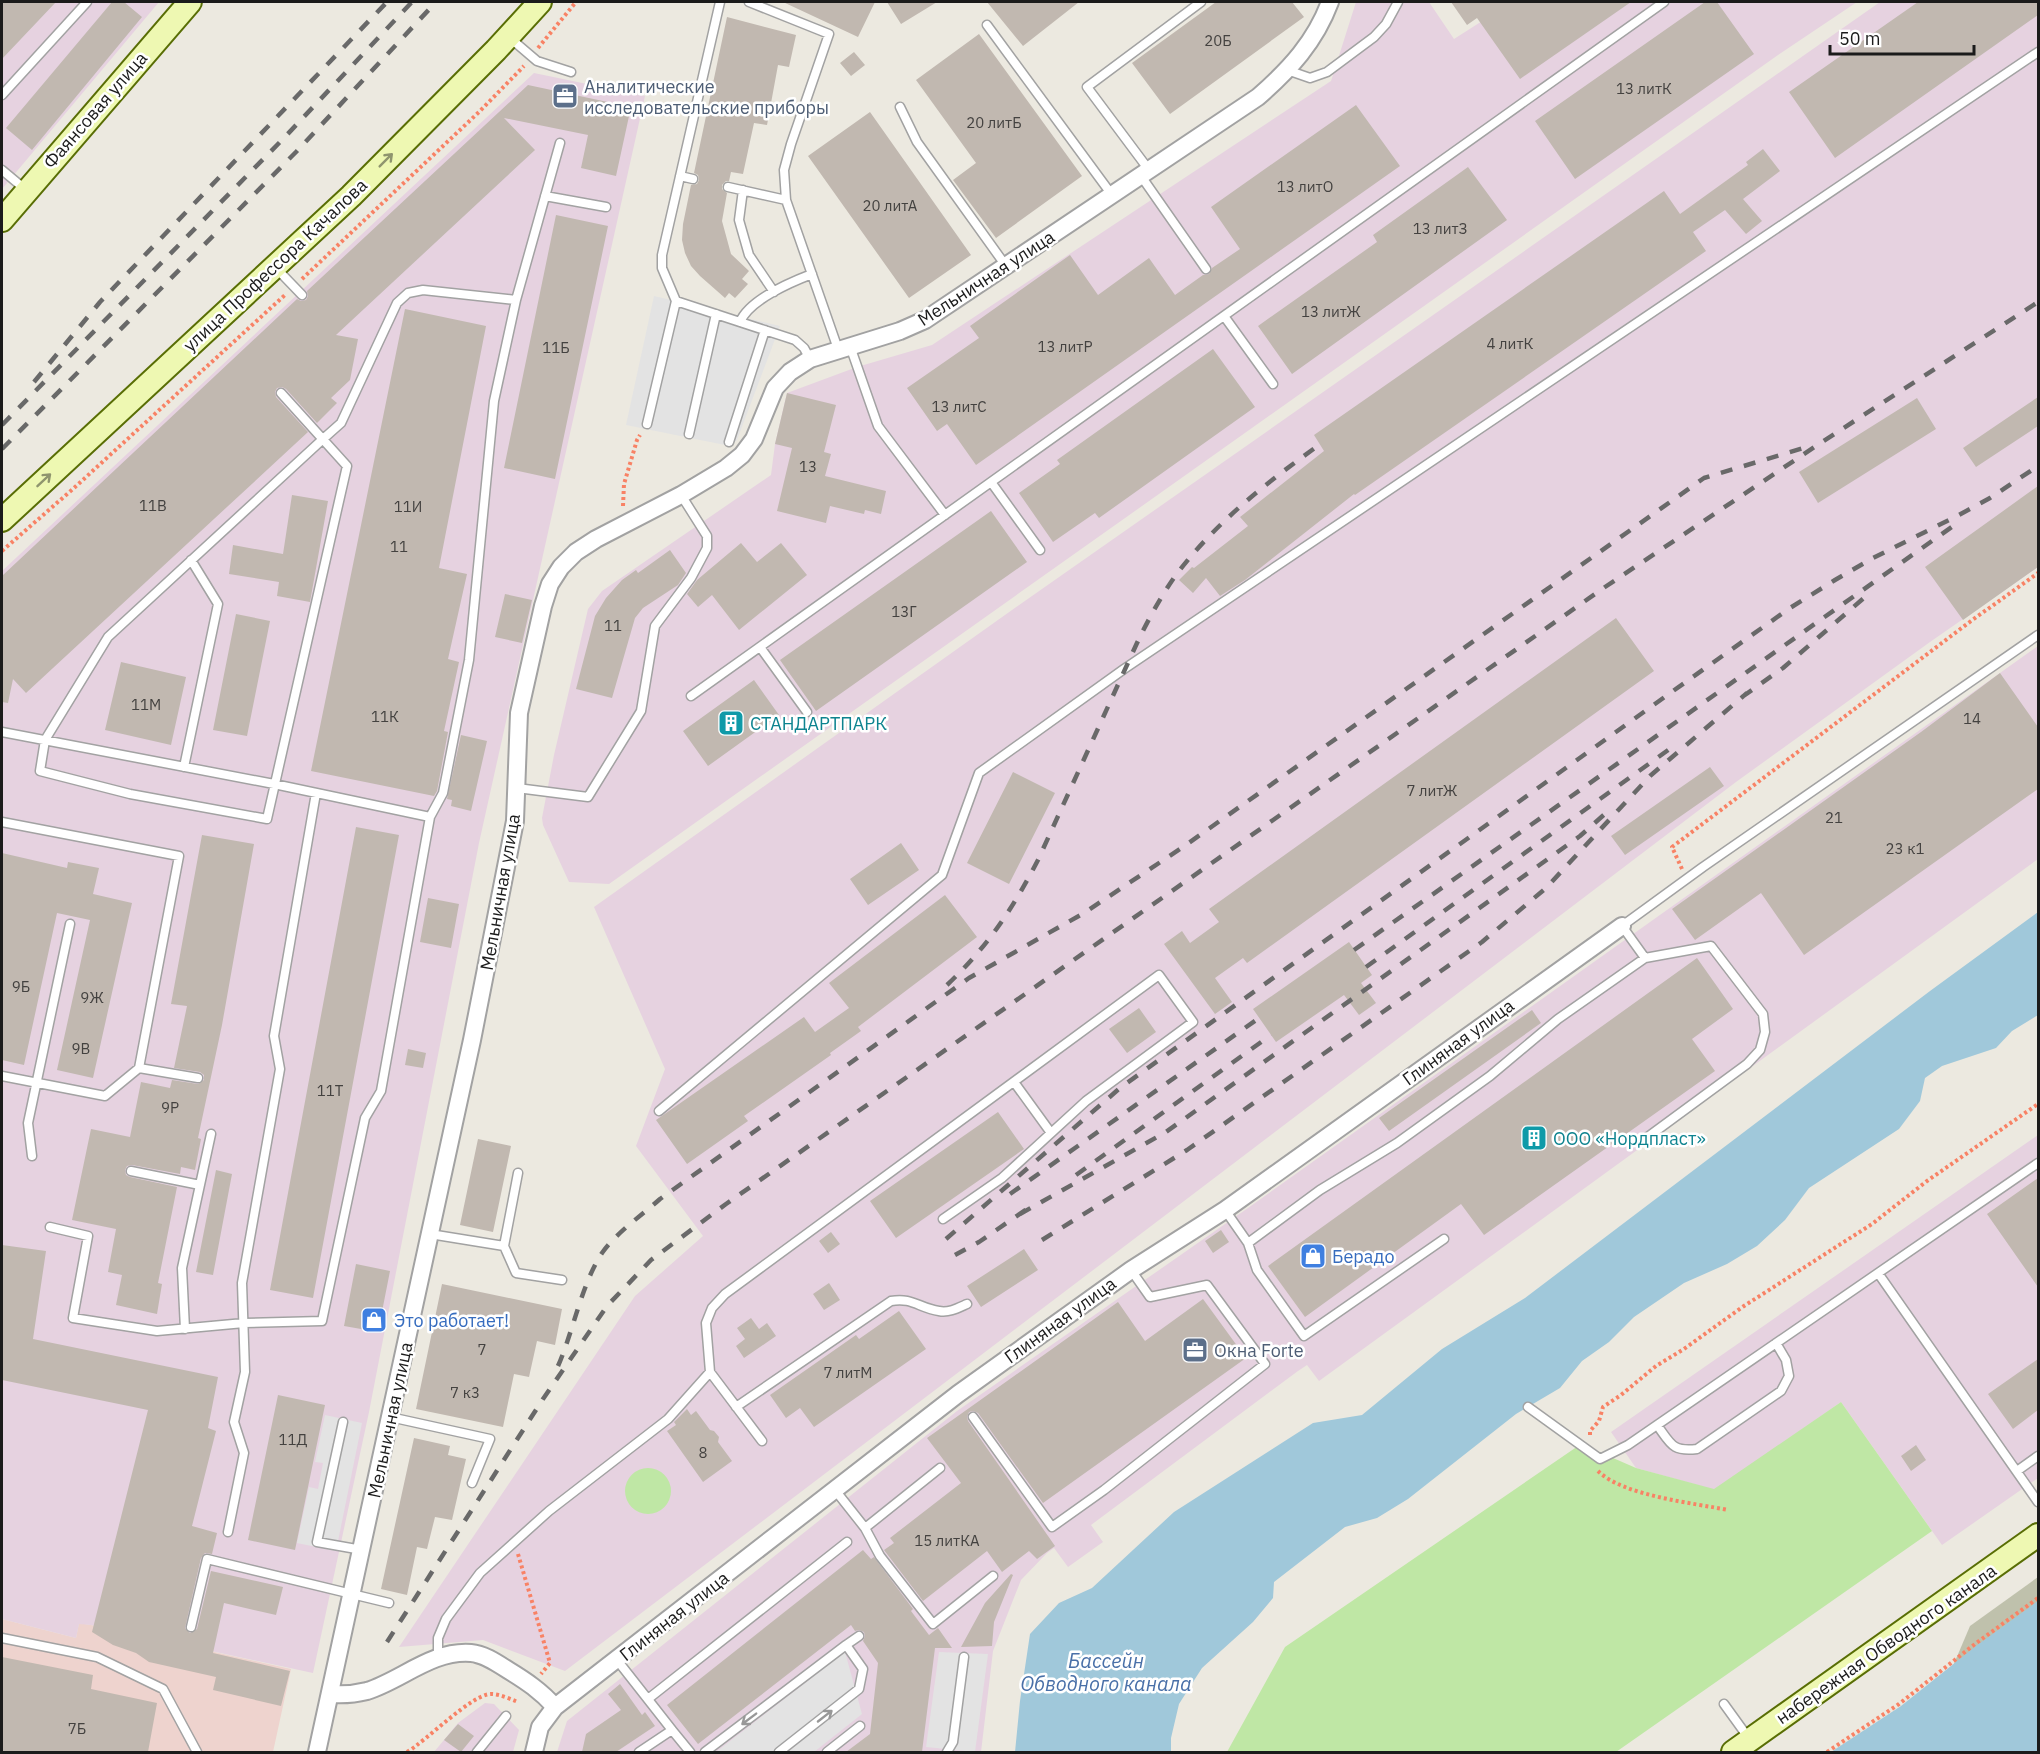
<svg xmlns="http://www.w3.org/2000/svg" width="2040" height="1754" font-family="'IBM Plex Sans',sans-serif">
<rect width="100%" height="100%" fill="#ece9e0"/>
<!-- commercial -->
<path fill="#eed3ce" d="M2,1619l74,19 3,-15 12,2 200,44 -18,83h-271z"/>
<!-- industrial -->
<path fill="#e6d2e0" d="M2,2h157l-157,187z
M1356,2h73l25,37 58,-37h345l-79,53 -1169,829 -40,-2 -26,-57 -1,-7 12,-63 34,-146 14,-18 169,-116 4,-31 12,-51 70,-26 75,-22 399,-264z
M1880,2h158v565l-108,75 -194,140 -1171,889 -82,-31 -84,7 236,-351 68,-60 -67,-90 29,-77 -71,-162 428,-304z
M534,73l111,23 -166,747 -110,569 -56,261 -222,-48 -12,-1 -3,14 -74,-19v-1048z
M2038,646v213l-719,522 -12,-16 -9,6 -207,154 12,17 -35,25 -14,-19 -7,5 -26,27 -28,71 -12,101h-424l10,-31 390,-310 291,-203z
M2038,1135v343l-96,67 -101,-143 -126,88 -79,-22 -25,-36z
M485,1703l9,1 25,26 -6,22h-79l24,-29z"/>
<!-- construction -->
<path fill="#bfc1ac" d="M2038,1577v25l-85,64 17,-40z"/>
<!-- grass -->
<path fill="#bfe7a5" d="M1841,1402l91,129 -316,221h-389l58,-105 296,-203 55,24 78,21z
M625 1491a23 23 0 1 1 46 0a23 23 0 1 1-46 0Z"/>
<!-- parking -->
<path fill="#e3e3e3" d="M654,296l126,30 -43,114 -7,6 -104,-21z
M325,1415l37,8 -26,128 -39,-8 12,-56 9,2 5,-26 -8,-1z
M845,1652l17,62 -48,38h-98z
M939,1652l49,2 -13,98 -49,-5z"/>
<!-- water -->
<path fill="#a0c8da" d="M2038,912v103l-26,16 -16,17 -54,18 -17,12 -5,23 -21,28 -90,59 -24,32 -28,26 -30,18 -43,19 -50,34 -25,25 -27,19 -22,27 -44,26 -108,85 -31,19 -32,9 -71,55 -1,16 -20,24 -51,46 -23,36 -8,34v14h-156l5,-51 10,-67 29,-31 33,-15 82,-76 139,-89 49,-8 80,-66 83,-51 405,-307z
M2038,1601v151h-207l70,-46 75,-60z"/>
<!-- building -->
<path fill="#c1b8b0" d="M2,2h54l-54,57z
M112,2h12l18,15 -110,133 -26,-22z
M783,2h92l-17,35z
M887,2h50l-36,22z
M987,2h92l-56,44z
M1216,2h76l12,15 -134,97 -38,-51z
M1451,2h180l-111,77 -43,-61 -10,7z
M1705,2h12l37,52 -179,125 -40,-58z
M1918,2h120v13l-203,143 -46,-66z
M727,17l69,18 -7,32 -11,-2 -11,60 -13,-2 -11,51 -12,-2 -2,9h-3l-4,4v4l5,4 -5,28 9,33 18,17 -7,8 6,5 -13,14 -6,-5 -4,5 -25,-22 -9,-10 -6,-13 -3,-13 1,-16 8,-39 6,-1 2,-4 -1,-5 -4,-2z
M979,34l103,142 -86,62 -43,-58 23,-17 -60,-83z
M854,52l11,13 -14,11 -11,-13z
M528,85l103,22 -15,69 -35,-8 7,-33 -84,-17 31,32 -199,185 22,4 -8,41 -19,18 6,5 -20,20 -31,-34 -4,-2 -5,1 -2,4 1,5 32,35 -282,261 -13,-14 -5,24 -6,-1v-126l295,-277 4,2 5,-1 2,-4 -1,-5z
M1356,105l44,61 -424,299 -29,-41 -10,7 -30,-43 72,-50 -9,-12 100,-71 28,40 51,-37 26,37 28,-20 6,-1 3,-6 28,-19 -29,-42z
M870,112l101,143 -62,43 -101,-142z
M1763,149l17,22 -37,28 19,22 -16,13 -21,-24 -32,22 13,19 -351,244 -1,-1 -109,86 -25,16 -14,-18 -13,15 -14,-13 13,-13 2,1 54,-42 -8,-9 84,-66 -10,-16 350,-244 16,23 68,-49 -2,-3z
M1468,167l39,53 -215,154 -34,-48 119,-84 -4,-7z
M556,215l52,11 -53,253 -51,-11z
M405,309l81,17 -47,242 28,6 -19,85 11,3 -15,69 4,1 -11,59 -3,5 -123,-25z
M1213,349l42,58 -156,111 -4,-5 -42,29 -34,-49 41,-29 -3,-4z
M787,393l49,12 -12,47 7,2 -6,22 61,15 -5,23 -16,-4 -1,4 -34,-8 -4,17 -49,-12 15,-63 -17,-4z
M2038,397v29l-62,41 -13,-19z
M1917,398l19,31 -118,74 -19,-31z
M2038,486v81l-75,53 -38,-53z
M292,495l36,6 -18,101 -33,-6 2,-14 -50,-8 4,-29 50,9z
M991,511l36,51 -211,149 -36,-51z
M741,543l16,19 24,-19 26,32 -68,55 -27,-35 -14,12 -11,-13 10,-14z
M670,550l16,23 -8,12 -35,23 -8,10 -23,80 -36,-9 19,-73 11,-18 16,-18 14,-10 2,3z
M505,594l27,6 -10,43 -27,-6z
M236,614l34,7 -23,115 -34,-6z
M1616,618l38,53 -407,292 -4,-5 -28,20 17,24 -17,12 -51,-70 18,-13 8,12 29,-21 -10,-13z
M121,662l65,15 -15,68 -66,-15z
M2000,673l38,54v62l-234,166 -43,-62 -66,47 -23,-31 249,-177z
M754,680l25,35 -71,51 -25,-35z
M461,735l26,6 -16,70 -20,-5 1,-6 -5,-1z
M1710,767l14,19 -99,69 -14,-19z
M1013,772l42,21 -46,91 -42,-21z
M356,827l43,8 -86,463 -43,-8z
M202,835l52,9 -32,181 -24,113 3,1 -6,31 -14,-3 -1,7 -48,-9 -5,1 -2,4 1,5 4,2 47,10 -19,96 4,1 -5,30 -41,-9 6,-30 -14,-3 8,-43 -44,-9 19,-91 39,8 11,-55 29,6 2,-8 26,4 6,-4v-5l-4,-3 -26,-4 13,-62 -16,-2z
M901,843l18,27 -51,35 -18,-26z
M2,853l65,15 1,-6 31,6 -6,26 39,9 -39,175 -36,-8 33,-150 -33,-7 -33,152 -22,-5z
M945,895l32,42 -119,90 3,4 -31,22 1,2 -87,61 4,5 -61,43 -31,-44 148,-103 11,15 34,-24 -20,-25z
M428,898l31,6 -8,44 -31,-6z
M1349,942l23,33 -11,8 15,20 -17,12 -15,-20 -68,47 -23,-33z
M1697,958l36,51 -41,30 23,32 -231,164 -23,-31 -156,113 -37,-51z
M1139,1008l17,24 -29,21 -18,-24z
M1532,1010l9,13 -152,108 -10,-13z
M408,1049l18,4 -3,15 -18,-3z
M998,1112l26,37 -128,89 -26,-37z
M478,1139l33,7 -18,86 -33,-7z
M216,1170l16,4 -19,101 -17,-3z
M2038,1178v109l-51,-73z
M1221,1230l8,12 -16,11 -8,-12z
M831,1232l9,12 -12,9 -9,-12z
M2,1245l44,6 -13,88 185,38 -10,51 8,3 -24,95 25,7 -5,21 -7,-1 -4,5 -16,70 5,5 7,-4 14,-58 72,16 -7,28 -52,-12 -11,50 77,18 -9,35 -68,-16 3,-13 -67,-15 -13,-9 -23,-8 -21,-13 56,-222 -146,-30z
M1024,1249l14,21 -57,37 -14,-21z
M356,1264l34,7 -12,61 -34,-6z
M829,1283l11,17 -16,10 -11,-16z
M442,1284l120,25 -7,36 -18,-4 -8,36 -15,-3 -11,53 -87,-18z
M1203,1299l43,59 -203,145 -65,-90 -5,-2 -4,1 -2,5 1,4 87,125 -18,13 -8,-8 -27,21 -15,-21 -64,50 -39,-51 10,-7 -4,-5 71,-55 -34,-45 191,-136 27,39z
M899,1311l27,38 -112,78 -14,-19 -14,10 -16,-23 86,-60 3,4z
M751,1318l8,11 8,-6 9,13 -32,22 -8,-12 9,-7 -8,-11z
M2038,1359v51l-25,19 -25,-35z
M278,1395l47,10 -30,145 -47,-10z
M687,1409l4,6 5,-4 14,19 4,1 5,6 -1,5 14,19 -29,21 -36,-51 9,-6 -2,-3z
M414,1438l36,8 -2,9 18,4 -14,61 -17,-3 -8,32 -10,-2 -10,48 -26,-6z
M1916,1445l10,15 -15,11 -10,-15z
M863,1550l8,9 3,-2 39,52 -2,2 18,24 9,-7 14,20h-17l-13,104h-76l24,-18 8,-71 -15,-22 2,-5 -1,-4 -5,-2 -4,1 -4,-6 -153,119 -31,-39z
M1011,1574l2,1 -19,47 -2,24 -31,1 24,-44z
M2,1657l91,18 -2,14 66,14 -9,49h-146z
M620,1684l22,31 3,-3 10,14 -39,26h-34l4,-18 35,-24 -13,-16z
M458,1724l16,12 -13,16 -17,-12z"/>
<g fill="none" stroke-linecap="round" stroke-linejoin="round">
<!-- lane casing -->
<g stroke="#a2a2a2" stroke-width="11">
<path id="lane" d="M749,2l80,32 -38,110 -7,26 2,30 52,149
M987,25l125,170
M510,38l27,23 34,11
M1287,70l23,8 17,-6 47,-35 12,-13 12,-22
M2,95l85,-93
M900,107l17,35 89,124
M2,170l24,20
M1149,170l-62,-83 114,-85
M680,176l13,3
M1141,176l65,93
M728,187l58,13
M743,190l-4,30 10,35 25,37
M545,196l61,11
M275,267l27,28
M676,301l119,39 9,8 6,11
M1224,316l49,68
M740,322c9,-22 51,-40 72,-48
M850,346l28,80 67,89
M281,393l66,73 -80,353 -137,-25 -90,-23 5,-31 63,-103 215,-198 18,-16 56,-120 11,-10 15,-3 93,10
M647,424l29,-123 -14,-33v-13l58,-253
M689,434l27,-120
M729,442l36,-112
M991,482l49,68
M760,647l47,65
M691,696l973,-694
M2,732l272,52 156,33
M184,767l34,-163 -27,-44
M517,788l71,9 53,-86 14,-85 36,-48 16,-30v-12l-26,-41
M2,822l177,34 -40,212 -34,28 -103,-20
M1645,958l-23,-32 81,-59 335,-232
M139,1068l59,10
M1014,1082l37,51
M659,1111l283,-236 37,-102 145,-104 914,-617
M32,1156l-4,-33 42,-199
M131,1171l69,14
M1225,1210l23,33
M50,1227l38,9 -15,82 84,13 87,-8 78,-2 43,-203 16,-27 49,-274 13,-24 26,-133 25,-259 22,-101 44,-157
M430,1234l74,12 12,27 46,7
M1444,1239l-140,97 -47,-66 -9,-27 72,-53 77,-47 93,-67 68,-57 87,-61 66,-12 52,68 2,18 -5,18 -13,14 -102,75
M504,1246l14,-73
M1878,1273l160,229
M185,1329l-3,-61 29,-134
M710,1372l52,69
M736,1407l155,-106c21,-4 28,7 48,10 10,2 19,-3 28,-7
M1528,1407l72,52 28,-14 410,-282
M390,1417l100,22 -18,44
M973,1417l79,110 52,-37 161,-126 -58,-79 -57,12 -19,-27
M343,1422l-26,120 45,8
M1657,1425c14,19 15,27 40,24l84,-58 8,-15 -3,-16 -10,-17
M2017,1471l21,-15
M835,1490l30,38 15,28 53,68 60,-48
M865,1528l75,-60
M228,1532l16,-79 -10,-31 11,-50 -3,-89 38,-214 -6,-33 42,-243
M191,1627l16,-68 182,44
M2,1638l95,19 66,32 34,63
M846,1645l13,-9
M438,1657v-19l8,-19 34,-46 69,-62 119,-92 42,-47 -4,-49 6,-15 13,-14 434,-319 34,47 -107,79 -84,77 -59,41
M617,1660l55,70 -33,22
M648,1699l199,-157
M1724,1704l26,36
M672,1730l18,22
M477,1752l29,-36
M705,1752l141,-107 17,24 -4,20 -80,63
M827,1752l33,-26
M947,1752l6,-10 11,-85"/>
</g>
<!-- street casing -->
<g stroke="#a2a2a2" stroke-width="20">
<path id="street" d="M331,1694c13,1 24,0 36,-3 35,-11 65,-41 104,-38 13,1 26,10 37,17 18,11 33,21 47,37
M317,1752l155,-712 43,-219 4,-108 24,-107 7,-22 11,-17 15,-15 20,-13 85,-44 45,-27 16,-13 12,-16 21,-51 15,-16 20,-13 90,-28 25,-11 333,-223c32,-28 57,-55 72,-95
M534,1752l6,-25 15,-20 403,-313 173,-124 94,-60 397,-284"/>
</g>
<!-- secondary casing -->
<g stroke="#596e05" stroke-width="26">
<path id="secondary" d="M2,220l188,-218
M2,520l349,-324 145,-146 44,-48
M1733,1752l305,-217"/>
</g>
<!-- path -->
<path stroke="#f88265" stroke-width="4" stroke-dasharray="3 3" stroke-linecap="butt" d="M538,48l38,-46
M302,279l177,-167 45,-46
M623,506l1,-22 13,-44 3,-5
M2,551l72,-63 212,-194
M1682,869l-10,-22 299,-226 67,-48
M1590,1435v-4l9,-10 4,-14 18,-12 35,-29 28,-17 60,-43 128,-82 55,-43 111,-77
M1598,1471c25,25 96,32 130,39
M518,1554l32,109 -9,11
M407,1752c19,-11 65,-58 84,-58 9,0 19,5 27,8
M1827,1752l72,-48 76,-60 63,-46"/>
<!-- lane -->
<use href="#lane" stroke="#fff" stroke-width="8"/>
<!-- street -->
<use href="#street" stroke="#fff" stroke-width="16"/>
<!-- secondary -->
<use href="#secondary" stroke="#eef8b2" stroke-width="22"/>
<!-- rail -->
<path stroke="#696969" stroke-width="4.5" stroke-dasharray="12 12" stroke-linecap="butt" d="M34,382l66,-80 287,-300
M2,425l280,-285 130,-138
M2,449l294,-297 140,-150
M1742,697l41,-29 82,-71
M1354,950l602,-426
M1366,967l305,-219
M947,985c41,-39 65,-75 91,-125l99,-217c11,-23 24,-47 39,-68 39,-52 90,-92 143,-130
M1076,1175l195,-140
M1010,1194l249,-176
M1020,1214l146,-82 414,-296 26,-23
M946,1239l174,-151 553,-397 117,-83 45,-28 38,-22 86,-43 31,-17 48,-32
M1042,1240l145,-90 295,-208 64,-54 104,-112 97,-83
M955,1255l24,-13 48,-33
M558,1366c15,-34 24,-83 44,-113 15,-21 39,-37 58,-54l309,-221 115,-65 99,-66 521,-369 106,-32
M387,1642l156,-243 64,-93 44,-46 75,-56 879,-617 217,-145 216,-140"/>
</g>
<!-- one-way arrows -->
<defs><path id="oneway-shaft" d="M-6 0H5M1.5-3L5.5 0L1.5 3" fill="none" stroke-width="1.6" stroke-linecap="round" stroke-linejoin="round" transform="scale(1.5)"/></defs>
<g stroke="#8f956e">
<use href="#oneway-shaft" transform="translate(386 160) rotate(-45)"/>
<use href="#oneway-shaft" transform="translate(44 480) rotate(-43)"/>
</g>
<g stroke="#989898">
<use href="#oneway-shaft" transform="translate(825 1716) rotate(-38)"/>
<use href="#oneway-shaft" transform="translate(749 1719) rotate(143)"/>
</g>
<!-- icons -->
<defs>
<g id="office-square" transform="scale(1.35)"><rect x="-9" y="-9" width="18" height="18" rx="4" fill="#5c6f8a" stroke="#fff"/><path d="M-6-3h4V-5.5h4V-3h4V5H-6ZM-1-4.5V-3h2v-1.5ZM-6 0V1H6V0Z" fill="#fff"/></g>
<g id="building-square" transform="scale(1.35)"><rect x="-9" y="-9" width="18" height="18" rx="4" fill="#0f9aa8" stroke="#fff"/><path d="M-4-6H4V6H1V3H-1V6H-4ZM-2.5-4.3h1.7v1.8h-1.7ZM.8-4.3h1.7v1.8H.8ZM-2.5-1h1.7V.8h-1.7ZM.8-1h1.7V.8H.8Z" fill="#fff"/></g>
<g id="shop-square" transform="scale(1.35)"><rect x="-9" y="-9" width="18" height="18" rx="4" fill="#3f7fe0" stroke="#fff"/><path d="M-5-2.5h2.3a2.7 3.5 0 0 1 5.4 0H5L5.5 6h-11ZM-1.5-2.5h3a1.5 2.3 0 0 0-3 0Z" fill="#fff"/></g>
</defs>
<g fill-rule="evenodd">
<use href="#office-square" x="565" y="96"/>
<use href="#building-square" x="731" y="723"/>
<use href="#building-square" x="1534" y="1138"/>
<use href="#shop-square" x="1313" y="1256"/>
<use href="#shop-square" x="374" y="1320"/>
<use href="#office-square" x="1195" y="1350"/>
</g>
<g text-anchor="middle" dominant-baseline="central" stroke-width="5" stroke-linejoin="round" paint-order="stroke">
<!-- number labels -->
<g font-size="15" fill="#444240">
<text x="1218" y="40">20Б</text>
<text x="1644" y="88">13 литК</text>
<text x="994" y="122">20 литБ</text>
<text x="1305" y="186">13 литО</text>
<text x="890" y="205">20 литА</text>
<text x="1440" y="228">13 литЗ</text>
<text x="1331" y="311">13 литЖ</text>
<text x="1510" y="343">4 литК</text>
<text x="1065" y="346">13 литР</text>
<text x="556" y="347">11Б</text>
<text x="959" y="406">13 литС</text>
<text x="808" y="466">13</text>
<text x="153" y="505">11В</text>
<text x="408" y="506">11И</text>
<text x="399" y="546">11</text>
<text x="904" y="611">13Г</text>
<text x="613" y="625">11</text>
<text x="146" y="704">11М</text>
<text x="385" y="716">11К</text>
<text x="1972" y="718">14</text>
<text x="1432" y="790">7 литЖ</text>
<text x="1834" y="817">21</text>
<text x="1905" y="848">23 к1</text>
<text x="21" y="986">9Б</text>
<text x="92" y="997">9Ж</text>
<text x="81" y="1048">9В</text>
<text x="330" y="1090">11Т</text>
<text x="170" y="1107">9Р</text>
<text x="482" y="1349">7</text>
<text x="848" y="1372">7 литМ</text>
<text x="465" y="1392">7 к3</text>
<text x="293" y="1439">11Д</text>
<text x="703" y="1452">8</text>
<text x="947" y="1540">15 литКА</text>
<text x="77" y="1728">7Б</text>
</g>
<!-- service labels -->
<g font-size="18" fill="#4e5e75" stroke="#fff" text-anchor="start">
<text x="584" y="86">Аналитические<tspan x="584" dy="21">исследовательские приборы</tspan></text>
<text x="1214" y="1350">Окна Forte</text>
</g>
<!-- street labels -->
<g font-size="18" fill="#1b1b1b" stroke="#fff">
<text transform="translate(95 110) rotate(-49)">Фаянсовая улица</text>
<text transform="translate(275 265) rotate(-43)">улица Профессора Качалова</text>
<text transform="translate(986 278) rotate(-33)">Мельничная улица</text>
<text transform="translate(500 892) rotate(-80)">Мельничная улица</text>
<text transform="translate(1458 1042) rotate(-36)">Глиняная улица</text>
<text transform="translate(1060 1320) rotate(-36)">Глиняная улица</text>
<text transform="translate(390 1420) rotate(-78)">Мельничная улица</text>
<text transform="translate(674 1616) rotate(-38)">Глиняная улица</text>
<text transform="translate(1886 1644) rotate(-35)">набережная Обводного канала</text>
</g>
<!-- culture labels -->
<g font-size="18" fill="#0d838f" stroke="#fff" text-anchor="start">
<text x="750" y="723">СТАНДАРТПАРК</text>
<text x="1553" y="1138">ООО «Нордпласт»</text>
</g>
<!-- shop labels -->
<g font-size="18" fill="#366cbe" stroke="#fff" text-anchor="start">
<text x="1332" y="1256">Берадо</text>
<text x="394" y="1320">Это работает!</text>
</g>
<!-- water labels -->
<g font-size="20" font-style="italic" fill="#4970a8" stroke="#fff">
<text x="1106" y="1660">Бассейн<tspan x="1106" dy="23">Обводного канала</tspan></text>
</g>
</g>
<!-- border -->
<rect width="2040" height="1754" fill="none" stroke="#1b1b1b" stroke-width="6"/>
<!-- scale -->
<path d="M1830 45v9h144v-9" fill="none" stroke="#1b1b1b" stroke-width="3"/>
<text x="1839" y="45" font-size="18" fill="#1b1b1b" stroke="#ffffff" stroke-width="4.5" paint-order="stroke">50 m</text>
</svg>
